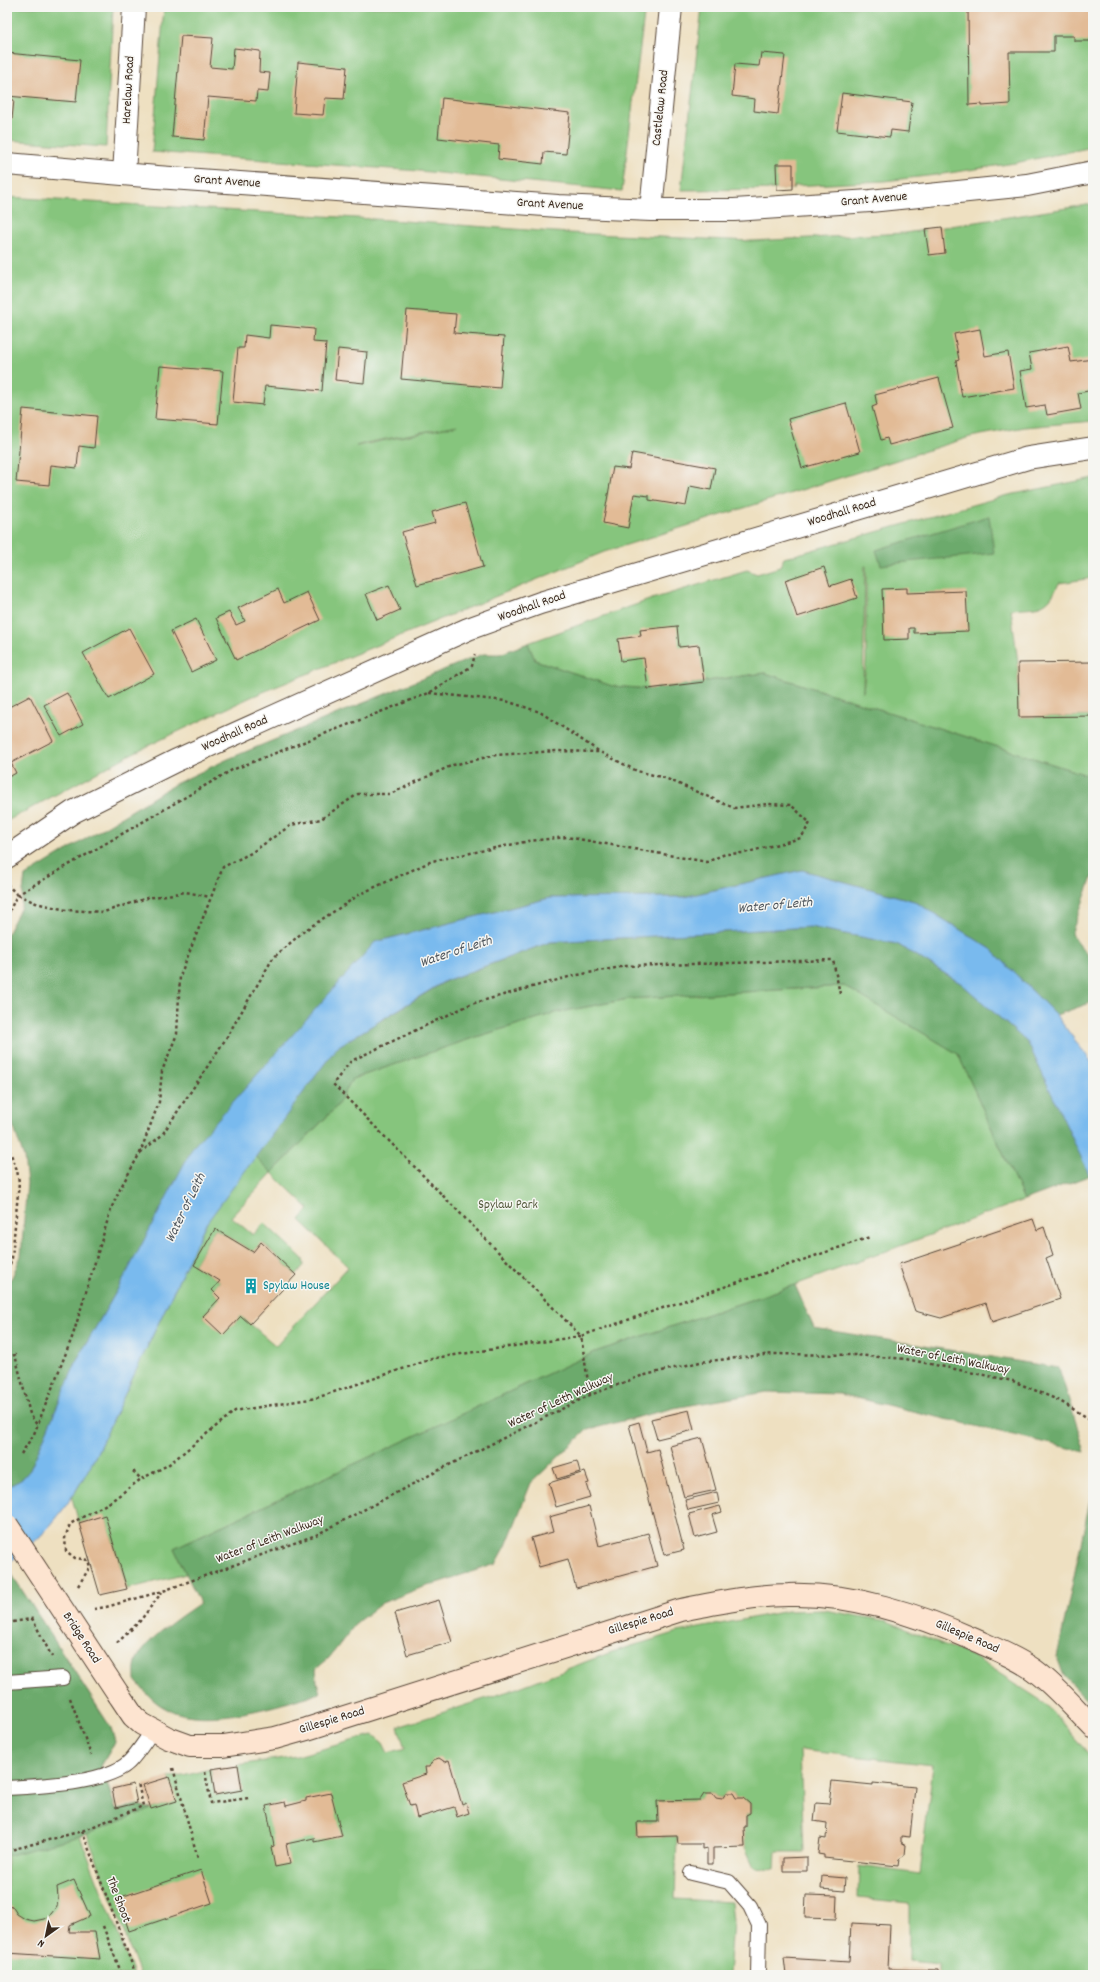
<svg xmlns="http://www.w3.org/2000/svg" width="1100" height="1982" font-family="Dekko,sans-serif">
<rect width="100%" height="100%" fill="#f6f6f2"/>
<filter id="ink" filterUnits="userSpaceOnUse"><feTurbulence type="fractalNoise" baseFrequency=".025" numOctaves="2"/><feDisplacementMap in="SourceGraphic" scale="8" xChannelSelector="R" yChannelSelector="G"/><feConvolveMatrix kernelMatrix="1 2 1 2 8 2 1 2 1" color-interpolation-filters="sRGB"/></filter>
<filter id="wash" filterUnits="userSpaceOnUse"><feTurbulence type="fractalNoise" baseFrequency=".012" numOctaves="4" result="noise"/><feDisplacementMap in="SourceGraphic" scale="16" xChannelSelector="R" yChannelSelector="G"/><feGaussianBlur stdDeviation="0.9" result="paint"/><feColorMatrix in="noise" values="0 0 0 0 0 0 0 0 0 0 0 0 0 0 0 0 0 1.4 0 .05"/><feComposite in="paint" operator="in"/></filter>
<g filter="url(#wash)">
<rect width="100%" height="100%" fill="#eee0c1"/>
<!-- green -->
<path fill="#86c57d" stroke="#60784e" fill-rule="evenodd" d="M7,7h106l-7,140 -99,-7z
M164,7h481l-23,184 -203,-20 -267,-19z
M702,7h391v140l-78,16 -79,12 -52,6 -90,5 -1,3 -112,1z
M7,197l383,23 179,13 183,8 153,-8 188,-29v217l-68,6 -55,10 -366,115 -353,145 -116,55 -128,69zM458,425l-101,21h-1l10,-3z
M1093,478v100l-34,5c-12,29 -23,23 -48,26l7,54 1,54 74,-1v61l-328,-104 -117,16 -36,-3 -77,-26 -7,-17 124,-44 95,-29 10,4 23,-7 4,-9 220,-62zM866,566v95l-3,31 2,-126z
M845,986l113,68 66,146 -229,85 -200,67 -421,196 12,26 -59,15 -22,-73 -26,7 -7,-25 22,-39 111,-234 50,-69 17,17 65,-67 15,-27 118,-40 85,-26 73,-14zM272,1173l37,36 -9,11 48,47 -72,79 -35,-30 -18,18 -20,-18 17,-18 -8,-8 8,-9 -26,-16 21,-36 38,23 9,-10 34,33 8,-10 -1,-6 -39,-36 -11,12 -22,-18z
M7,1567l104,161 4,14 -14,24 15,44 22,-5 13,4 25,-8 -7,-24 14,-1 28,-7 4,26 27,-5 -4,-25 59,-9 76,-21 10,8 5,10 17,-5 -7,-21 111,-36 100,-38 69,-21 110,-21 36,-1 63,11 87,36 71,46 48,56v216h-155v-11l-29,-3v-58l-51,-5 1,-32 61,8 13,-109 -133,-15 4,102h-28l-1,17 -21,-2 -9,-20 -1,-20 2,-1v-11l4,-2v-9l-3,-3 -11,-3 -3,-5h-7l-4,6 -6,-1 -3,-4h-8l-5,6 -43,1 1,21h-21l1,15 39,-1 -2,63 56,3 2,21 -4,52h-589l-53,-141 -7,2 54,139h-127z"/>
<!-- forest -->
<path fill="#6caa6c" stroke="#546a45" d="M989,516l5,37c-38,5 -75,7 -113,12l-5,-15z
M528,643l7,17 77,26 36,3 117,-16 328,104v98l-22,59 22,28v40l-37,13 -65,-66 -77,-48 -112,-31 -118,27 -134,1 -175,44 -252,338 -45,78 -48,112 -9,10 -14,7v-204l5,-6 9,-21 6,-73 -3,-25 -17,-51v-173l14,-27 4,-31 150,-92 53,-25 237,-98 18,-7h17z
M810,927l87,17 65,40 66,59 63,132 -67,25 -66,-146 -114,-68 -216,13 -73,14 -85,26 -118,40 -15,27 -65,67 -17,-17 82,-109 109,-66 104,-39z
M795,1285l19,43 245,40 26,84 -245,-58 -74,-2 -92,16 -87,22 -56,53 -25,63 -10,18 -78,25 -36,14 -25,19 -28,36 -13,11 1,13 3,11c-41,12 -112,36 -153,16 -13,-6 -23,-18 -32,-29 0,-5 -1,-13 1,-18 6,-21 47,-47 64,-59l-26,-55 421,-196z
M1093,1486v220l-29,-30 -7,-19z
M7,1567l104,161 4,14 -14,24 15,44 22,-5 13,4 -64,25 -80,22z"/>
<!-- water -->
<path fill="#79baee" stroke="#5a7286" d="M802,870l112,31 77,48 65,66 37,49v119l-65,-140 -66,-59 -65,-40 -87,-17 -260,15 -105,39 -108,66 -132,178 -111,234c-17,32 -35,61 -63,86 -8,6 -15,14 -24,18v-76l14,-7 9,-10 48,-112 45,-78 70,-133 182,-205 175,-44 134,-1z"/>
<g id="blocks">
<!-- building -->
<path fill="#e2bb96" d="M968,7h125v34h-19v-5h-20v16h-45l1,52 -28,2v-2l-13,1z
M181,36l32,2 -3,29 22,2 2,-21 26,3 -1,21 11,1 -2,19 -11,-1 -1,10 -48,-4 -4,43 -32,-3z
M7,53l73,7 -4,42 -69,-6z
M761,53l24,2 -7,59 -24,-3 1,-12 -23,-3 3,-32 24,2z
M298,62l49,5 -3,32 -19,-1 -2,17 -29,-2z
M842,93l70,9 -4,30 -17,-2 -1,7 -53,-6z
M442,98l128,15 -4,41 -22,-2 -1,12 -45,-5 1,-14 -61,-7z
M7,99l7,1 -2,19 -5,-1z
M776,164h17v25l-16,1z
M942,227l3,26 -16,2 -4,-26z
M407,310l49,4 -2,19 50,4 -4,51 -99,-9z
M270,325l44,4 -1,13 13,1 -4,48 -57,-5 -2,19 -30,-3 5,-54h6l1,-13 24,3z
M980,329l5,27 23,-4 6,36 -52,9 -6,-36 3,-1 -5,-26z
M1068,346l3,16 22,-3v31l-15,3 3,16 -34,6 -2,-10 -19,3 -6,-37 12,-2 -3,-16z
M338,349l29,3 -3,31 -29,-3z
M160,366l63,5 -5,53 -63,-5z
M939,378l14,50 -64,17 -2,-7 -6,2 -9,-33 5,-2 -2,-10z
M846,403l14,49 -58,16 -14,-49z
M23,409l74,7 -3,32 -15,-2 -2,22 -26,-3 -2,20 -33,-3z
M632,453l83,15 -4,22 -21,-4 -4,20 -37,-6v-4l-15,-2 -6,34 -25,-5 10,-56 16,2z
M465,503l18,64 -66,18 -15,-53 33,-9 -3,-11z
M824,567l6,19 21,-7 6,19 -60,19 -12,-37z
M389,585l11,25 -23,10 -11,-26z
M907,588v5l59,-2 2,40 -54,2v-5h-5v11l-25,1 -2,-51z
M278,589l6,14 23,-11 13,28 -84,40 -20,-42 13,-6 7,13 9,-4 -7,-13z
M196,619l20,41 -25,12 -20,-41z
M677,626l2,21 20,-2 5,37 -56,7 -4,-31 -23,3 -3,-22 23,-3 -1,-6z
M129,628l25,46 -45,25 -26,-46z
M1093,662v54l-74,1 -1,-54z
M67,693l16,31 -22,12 -17,-31z
M30,696l23,45 -42,22 5,10 -9,5v-70z
M1033,1219l4,11 7,-3 9,28 -7,3 14,41 -68,23 -6,-19 -45,15 -26,-7 -16,-47z
M215,1229l38,23 8,-10 35,33 -46,49 -9,-8 -18,19 -20,-19 17,-18 -8,-8 8,-9 -26,-16z
M689,1410l5,20 -37,9 -6,-20z
M639,1422l8,30 11,-3 26,101 -20,5 -35,-130z
M702,1438l14,52 -32,7 -14,-51z
M577,1461l3,11 -23,7 -4,-11z
M585,1472l4,11 -3,1 4,13 -34,10 -7,-24z
M717,1492l2,11 -31,7 -3,-10z
M589,1506l10,40 49,-13 9,33 -81,22 -8,-29 -29,8 -8,-29 22,-6 -4,-15z
M720,1506l2,6 -10,3 5,17 -22,6 -6,-24z
M105,1515l22,74 -27,6 -21,-72z
M439,1600l13,42 -45,13 -12,-42z
M439,1758l6,4 4,-2 13,45 4,-2 3,10 -12,4 -3,-10 -37,11 -3,-13 -4,1 -8,-24 24,-8 -1,-7h4l4,-7z
M238,1765l4,25 -27,5 -4,-26z
M169,1777l8,24 -26,8 -8,-24z
M832,1781l41,4v-2l42,4 -5,50 -9,-1v6l5,3 -1,10 -6,4 -1,7 -74,-8v-3l-6,-1 2,-16 6,1 1,-16 -13,-2 2,-18 13,1z
M133,1784l4,19 -21,5 -4,-19z
M331,1793l11,43 -28,6v-4l-28,6 4,20 -15,3 -4,-20 3,-1 -8,-40 19,-4 1,4 20,-5v-3z
M726,1793h7l3,5h7l7,6v9l-4,2v12h-2l1,20 -32,1v16h-6v-16l-5,1v-5h-24l-1,-8 -39,1 -1,-15h21l-1,-21 43,-1 4,-6h9l3,4 6,1z
M807,1857v14h-24v-13z
M201,1870l11,33 -83,28 -11,-33z
M822,1876l23,2 -1,13 -23,-2z
M74,1880l16,36 -20,9 -1,7h26l5,27 -93,-6v-45l5,-2 5,8 8,5 9,2 10,-2 7,-5 6,-8 1,-9 -1,-10z
M806,1895l31,1 -1,23 -31,-1z
M851,1923l39,2 -2,44 50,1v5h-152l-2,-17 65,4z"/>
</g>
</g>
<g filter="url(#ink)">
<use href="#blocks" fill-opacity="0" stroke="#564536" stroke-width="1"/>
<g fill="none" stroke-linecap="round" stroke-linejoin="round">
<!-- service casing -->
<g stroke="#564536" stroke-width="16">
<path id="service" d="M7,1682l56,-4
M7,1788c31,-2 100,-4 122,-26 9,-9 16,-21 24,-32
M691,1873l38,9 21,24 9,19 -1,50"/>
</g>
<!-- minor casing -->
<g stroke="#564536" stroke-width="24">
<path id="minor" d="M7,164l150,13 401,29 93,4h83l136,-9 157,-16 66,-13
M124,174l10,-167
M651,210l20,-203"/>
</g>
<!-- tertiary casing -->
<g stroke="#564536" stroke-width="24">
<path id="tertiary" d="M7,857l66,-45 102,-51 293,-132 72,-26 488,-145 65,-10"/>
</g>
<!-- secondary casing -->
<g stroke="#564536" stroke-width="24">
<path id="secondary" d="M119,1695l14,21 9,8 26,14 22,8h33l52,-8 32,-9 374,-119c35,-7 71,-15 107,-15 65,-2 129,19 187,45 20,9 41,17 59,30 22,16 40,38 59,57"/>
</g>
<!-- path -->
<path stroke="#564536" stroke-width="2.5" stroke-dasharray="3 3" stroke-linecap="butt" d="M429,693l77,8 34,11 60,40
M7,884l10,11 -10,21
M17,895l215,-125 197,-77 43,-27 3,-12
M18,895l18,8 30,7 38,2 43,-14 39,-6 24,5
M840,994l-7,-34 -207,6 -54,10 -101,28 -120,57 -18,23 248,252 289,-99
M7,1144l10,26 2,12 -7,76 -5,15
M7,1357l8,-2 15,59 7,11
M21,1454l13,-20 39,-99 38,-126 10,-22 19,-34 19,-51 3,-31 15,-37 3,-58 43,-109 28,-14 40,-28 30,-6 37,-25h32l63,-29 43,-10 60,-4 44,1 37,19 28,7 69,30 34,-4 23,1 19,18 -9,15 -57,15 -19,1 -18,8 -140,-25 -38,4 -97,20 -70,32 -58,38 -31,27 -48,82 -63,95 -22,18
M133,1471l8,8 27,-14 67,-54 81,-13 119,-40 146,-22 9,59
M78,1586l12,-19 -2,-7 -13,-2 -9,-7 -1,-13 5,-14 40,-22 31,-23
M94,1609l12,-2 57,-16 153,-56 127,-67 147,-73 51,-19 59,-14 73,-8 81,1 52,4 107,22 45,19 35,21
M32,1618l20,39
M7,1623l29,-5
M117,1643l23,-22 22,-29
M70,1698l21,57
M173,1768l25,91
M205,1772l6,31 38,-5
M82,1831l54,144
M7,1851l75,-20 61,-25 -5,-23
M103,1926l19,49"/>
<!-- service -->
<use href="#service" stroke="#fff" stroke-width="14"/>
<!-- minor -->
<use href="#minor" stroke="#fff" stroke-width="22"/>
<!-- tertiary -->
<use href="#tertiary" stroke="#fff" stroke-width="22"/>
<!-- secondary -->
<use href="#secondary" stroke="#fde4d0" stroke-width="22"/>
<!-- secondary-bridge casing -->
<g stroke="#564536" stroke-width="24" stroke-linecap="butt">
<path id="secondary-bridge" d="M7,1525l112,170"/>
</g>
<!-- secondary-bridge -->
<use href="#secondary-bridge" stroke="#fde4d0" stroke-width="22"/>
</g>
</g>
<!-- icons -->
<defs>
<g id="building-bare" transform="scale(1.2)"><path d="M-4-6H4V6H1V3H-1V6H-4ZM-2.5-4.3h1.7v1.8h-1.7ZM.8-4.3h1.7v1.8H.8ZM-2.5-1h1.7V.8h-1.7ZM.8-1h1.7V.8H.8Z" fill="#0f9aa8" stroke="#f6f6f2" stroke-width="2.5" paint-order="stroke"/></g>
</defs>
<g fill-rule="evenodd">
<use href="#building-bare" x="251" y="1286"/>
</g>
<g text-anchor="middle" dominant-baseline="central" stroke-width="3" stroke-linejoin="round" paint-order="stroke">
<!-- street labels -->
<g font-size="13" fill="#3b2a1e" stroke="#f6f6f2">
<text transform="translate(129 90) rotate(-87)">Harelaw Road</text>
<text transform="translate(661 108) rotate(-84)">Castlelaw Road</text>
<text transform="translate(227 182) rotate(4)">Grant Avenue</text>
<text transform="translate(874 200) rotate(-5)">Grant Avenue</text>
<text transform="translate(550 205) rotate(3)">Grant Avenue</text>
<text transform="translate(842 513) rotate(-17)">Woodhall Road</text>
<text transform="translate(532 607) rotate(-19)">Woodhall Road</text>
<text transform="translate(235 734) rotate(-24)">Woodhall Road</text>
<text transform="translate(953 1360) rotate(11)">Water of Leith Walkway</text>
<text transform="translate(561 1401) rotate(-25)">Water of Leith Walkway</text>
<text transform="translate(270 1540) rotate(-21)">Water of Leith Walkway</text>
<text transform="translate(641 1622) rotate(-17)">Gillespie Road</text>
<text transform="translate(967 1637) rotate(23)">Gillespie Road</text>
<text transform="translate(81 1638) rotate(57)">Bridge Road</text>
<text transform="translate(332 1721) rotate(-17)">Gillespie Road</text>
<text transform="translate(118 1900) rotate(69)">The Shoot</text>
</g>
<!-- park labels -->
<g font-size="13" fill="#52583a" stroke="#f6f6f2">
<text x="508" y="1205">Spylaw Park</text>
</g>
<!-- culture labels -->
<g font-size="13" fill="#0d838f" stroke="#f6f6f2" text-anchor="start">
<text x="263" y="1286">Spylaw House</text>
</g>
<!-- water labels -->
<g font-size="14" font-style="italic" fill="#4e555c" stroke="#f6f6f2">
<text transform="translate(775 906) rotate(-5)">Water of Leith</text>
<text transform="translate(456 952) rotate(-18)">Water of Leith</text>
<text transform="translate(186 1208) rotate(-64)">Water of Leith</text>
</g>
</g>
<!-- margin -->
<rect width="1100" height="1982" fill="none" stroke="#f6f6f2" stroke-width="24"/>
<!-- north arrow -->
<g transform="translate(46 1936) rotate(213)" stroke="#f6f6f2" stroke-width="3" paint-order="stroke">
<path d="M0-3L7 15L0 10L-7 15Z" fill="#3b2a1e"/>
<text y="-6" font-size="11" font-weight="bold" text-anchor="middle" fill="#3b2a1e">N</text>
</g>
</svg>
